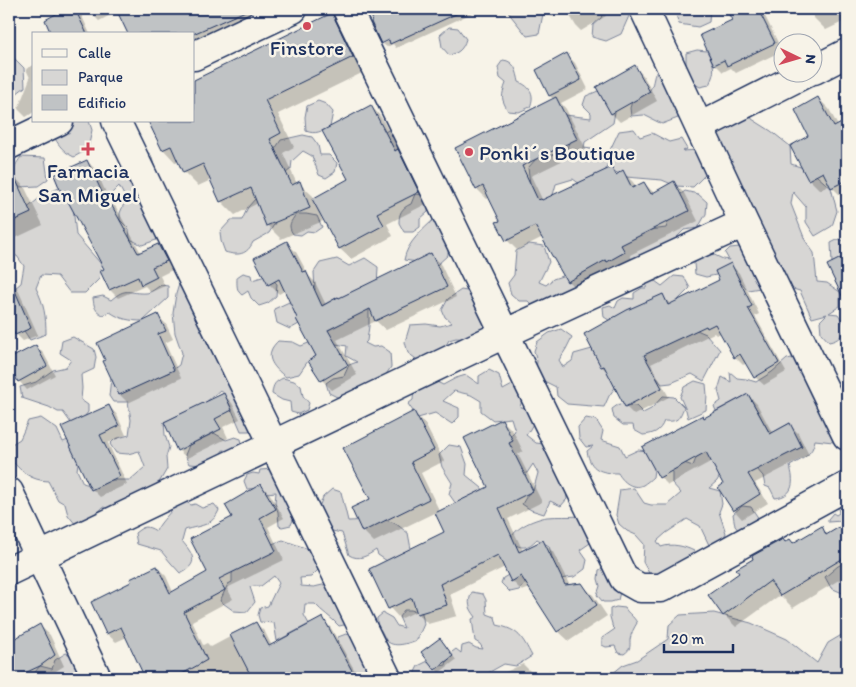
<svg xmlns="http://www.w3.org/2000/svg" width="856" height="687" font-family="Itim,sans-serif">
<rect width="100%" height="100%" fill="#f7f3e8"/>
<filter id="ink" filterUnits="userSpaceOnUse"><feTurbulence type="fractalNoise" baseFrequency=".02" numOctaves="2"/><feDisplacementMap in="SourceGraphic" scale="10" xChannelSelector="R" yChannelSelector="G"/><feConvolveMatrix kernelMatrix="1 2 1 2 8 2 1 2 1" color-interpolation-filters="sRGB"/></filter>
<g filter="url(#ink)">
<!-- green -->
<path fill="#d7d6d4" stroke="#798299" d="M507,9h37l-5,25 -12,2 -16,-20z
M604,9h22l3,7 -8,18 -15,7 -14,-4 1,-12 8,-7z
M674,9h36l-1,13 -11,5 -19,-3z
M449,27l9,1 8,11c-3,10 -7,14 -17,16l-7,-8 -2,-12z
M697,50l10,1c8,16 9,18 2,34l-9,2 -10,-6 -4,-15v-13z
M9,53l15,15 1,19 -9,7 -7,1z
M503,60c12,1 14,12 16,22 12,5 16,13 11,25l-11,5 -11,-1c-7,-13 -7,-14 -2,-28l-6,-5 -2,-11z
M655,73l11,1 13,29 -1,15 -16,6 -18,-9 -13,1 -1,-8 3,-10c19,-5 18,-7 22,-25z
M598,91l9,7 8,14 -2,11 -28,19 -1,6 15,2 9,8 1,-6 10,-21 15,-2 6,8 12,-4 17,9 12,-3 6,10 -4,2 16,-1 7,24 -13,13 -17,-1 -14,-6 -36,-3 -17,-8 -1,-8 -4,17 -20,9 -11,-8 -17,5 -3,11 -5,8 -16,-4 -4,-31 8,-9 23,-6 6,1 5,-15 -5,-24 26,3v-5l-8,-8 3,-9z
M318,101l8,3 7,8 -3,15c-9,4 -14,8 -24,4l-1,-14 2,-11z
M748,109l4,10 19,12 19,15 1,18 19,6 21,18 6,23 -5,15 -17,10 -9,-14v-15l-13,-15 -2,12 14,36 9,13 3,29 10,1 13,9v14l-11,7 9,1 8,12c-4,10 -7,14 -17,16l-8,-9 -1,-12 7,-7 -15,4 -12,-27 -15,-4 -68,-151 1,-10z
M52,121h37l3,9 -4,19 -14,8c-13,-6 -18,-16 -24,-28z
M388,130l9,5 1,14 -15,8 -5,-20z
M303,135l9,2 6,8 2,10h9l8,8 -2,9 -9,6 -7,-3 -7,-19 -9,-5 -11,10 -1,8 -5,4 -15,-13 4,-11 6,-9z
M136,144l15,11 6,20 2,64 -17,6 -12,-6 -1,-10 -9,-9v-7l6,-14 -7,-13 -11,11 -11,6 -10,-22 31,-5 10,-7z
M21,157l24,1 3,21 -10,7 -19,1c-6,-14 -8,-17 2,-30z
M59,188l13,9 4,38 25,29 -2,15 -14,14h-15l-13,-17 -16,-1 -5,13c8,16 10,28 10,46l-16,6c-9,-14 -21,-31 -21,-47l12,-10 3,-17 -7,-10 -8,-1v-32l33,-27z
M685,191l13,3 9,8 -1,12 -8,14 -14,2 -11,11 -8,5 -10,2 -118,62 -9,-9h-9l-8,-7 -3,-11 6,-8 2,-24 13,-7 15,2 5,16 -10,20 7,3 7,-6 15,-5 29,-17 25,-3 -1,-9 -7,-13c18,-2 35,-1 52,-4l11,-31z
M415,194l11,1 3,8 -1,9 -8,7v8l-7,5h-9l-5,-9c0,-9 2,-15 12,-19z
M255,199l10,4 6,9 4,11 -6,10 -16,9c-6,13 -15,14 -28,10l-4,-11 -1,-9 11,-12h11l6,-13z
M296,214h10l11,2 5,11 -7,5 -8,-1 -6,4 -8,-1c-6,-9 -2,-12 3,-20z
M435,218l13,26v11l-11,10 -33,-5c3,-18 19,-30 31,-42z
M839,239l8,3v20l-15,1 -1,-20z
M740,247l8,9 -2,3h6l12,22 -4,7 -12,2 -17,-19 -10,-2 -5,6 -10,2 -11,-3 -1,-11 16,-10 13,6 6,1 -4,-7 5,-5z
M365,258l13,9 -1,20 -8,22v17l-2,15 -2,2 8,4 8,-1 9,6 1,15 -6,9 -19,8 -8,7 -21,6 -8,-4 -3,-10 7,-5 11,-2 5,-11 8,-3 -11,-6 1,-10 -11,-2 -7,5 -6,-16 20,-11 9,-17 -14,-8 -41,22 2,5 -9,5 -13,-6 -3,-14 41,-19 -1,-18 6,-9 17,-4 12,7z
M243,273l8,2 1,5 17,-5 8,9 -1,12 -8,7 -9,3 -8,-8 -3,-7 -6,4c-6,-4 -5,-11 -5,-18z
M674,276l10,1 6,11 -11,11 9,3 -76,20 -8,-5 -1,-10 7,-2 5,3 3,-7 5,-3 11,1v-6l8,-5h4l1,-6 8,-1 7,5z
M180,281l76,144 -7,6h-8l-12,-28 -9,-13 -15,13 -41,19 1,13 4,12 -3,10 1,12 -7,12 -13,11 -32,18 -12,-3 -16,18h-11l-8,-10 -3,-11 -7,-4 -10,-19c-17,-1 -25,-8 -36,-20l-2,-16 10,-6 8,-18 13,-3 16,11 6,13 12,-5 3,26 -1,7 6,13 13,4 14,-7h20l15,-13 -6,-16 -11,3 -12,-1 -6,-9 5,-5 14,-4 2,-15 -3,-18h-15l-4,-6 2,-18 19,7 38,-12 11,-8 3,-12 -7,-20 -2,-20 3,-19z
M161,285l7,1v12l-25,23c-13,0 -23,-2 -33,-9l-7,3c-8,-4 -9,-8 -10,-17l10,-2 8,4c16,-14 17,-6 35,-7 5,0 10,-5 15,-8z
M461,290l12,2 14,31 -4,6 -16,10 -11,-1 -7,2 -4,7 -26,14 -11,-8 -3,-11 5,-17 16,-1 14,2 12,-3 -7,-6 -3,-7 6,-11z
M692,328l14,6 14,16 -16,31 -12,-7 -21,9 -9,1 -6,-7 -35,2 -12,17 -5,11 -37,-3 -10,-8 -1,-9 -16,-8 -4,-7 1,-11 -3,-10 3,-9 12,-9 12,-4 11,8 -6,12 -7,11 4,7 9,-6 2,-7 18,-5 12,12 41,-12 14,-1 19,-13z
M73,337l21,12 2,8 -2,12 -13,6 1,13 -1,12 7,5v7l-6,8 -11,3 -8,-11h-5l-9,-5 -27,-9 -2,-11 16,-5 17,-12 13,-3 5,-7 -11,-7 2,-12z
M278,341l15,1 8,4 10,-4 7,18 -10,1 -9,13 -13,3c-7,-5 -19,-15 -15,-26 1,-4 5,-8 7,-10z
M797,357l42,79 -6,6 -18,-2c-2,15 -13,19 -25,26 4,15 5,30 -15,32l-5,-10 -5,-2 -2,-10 -7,-8 34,-45 -20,11 -22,-40 -32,17 -2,-5 7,-5 -3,-11 4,-13 9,5 -1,-10 7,6 9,1 10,3 16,-10 15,-13z
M489,370l10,5 4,15 11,-6 8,5 1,8 -3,10 6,1 12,8c-5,6 -7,13 -12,19l10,8 8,1 22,45 1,10 -6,7 -11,-5 -6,13 -13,-4 -9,-6 6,-10 5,-3 5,-18 -5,-9 -6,9 -16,3c-1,-14 -9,-35 4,-45l-4,-13 -18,2 -12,-9v-10l-10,-6 -17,-4 -11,10 16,7v9l-7,7 -17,-11 -17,5 -10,-14 5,-4 1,-13 21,-6 8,4 13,-7 10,-3 13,9v-8z
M283,378l11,3 7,5 2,10 6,7 -2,7 -9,4 -7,-2 -1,-10 -8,-2 -10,-6c1,-10 3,-12 11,-16z
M695,381l11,3 1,11 -1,15 -18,8 -2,-8 -6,-13 4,-10z
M663,396l11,1 10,10c-5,13 -7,15 -20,14 -4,11 -11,13 -21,14l-9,-5 -1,-5h-10l-9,-7 -2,-9 7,-5 17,2 7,7 8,-4z
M586,418l10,2 7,11 -2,9 19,6 5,10 13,-6 10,1 7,11 -2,15c-3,3 -7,6 -10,8 -10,5 -20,-3 -25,-12 -17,0 -28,-3 -31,-22l6,-5 -7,1 -7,-9 -1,-11z
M214,433l12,7 9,-3 6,2 2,9 -10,4 -10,-2 -5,8 -14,7 -15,-1 -4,-9 4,-10z
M449,445l12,2 6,17 -1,11 16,13 1,8 -20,18 -14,-20 3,-11 -10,-16 -3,-12z
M711,447l12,23 -6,11 -8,7 11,3 2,13 -3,8 7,21 -5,10 -12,2 -9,-19 -13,-7 -21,14 -9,8 4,6c11,-4 23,-1 33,4l-1,12 -27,11 -16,1 -7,-13 1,-18 -8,-9 -9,-4 -8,-7 -3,-9 4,-25 14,-2 10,15 7,2h16l14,-12 -9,-10v-13l12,-7 9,3 5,-13z
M273,469l27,33 -9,23 -9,2 -3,-1 -1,-14 -3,-9 1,-11 -10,1 -6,-5 -13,1 -3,-8 3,-6 6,-2 6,1 1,-4z
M332,489l9,3 7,29c13,0 32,-4 44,1 6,2 11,8 16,11l3,16 -24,12 -9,-6 -2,-5c-9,6 -17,11 -27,5l-7,-22 -10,-2 -9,-12 -4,-12 4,-10z
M176,502h10l5,3 4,-1 7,4 12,-4 5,6c-7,17 -19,15 -34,20l-3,11c11,13 18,23 -2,32l-9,-10 -10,-12 -24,-7 -2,-11c9,-7 11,-8 21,-2 6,-12 16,-18 20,-29z
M841,503l6,5v19l-5,-6 -14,1v-3l5,-6 3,2 3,-2 -1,-5z
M742,506l9,1 8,12 -17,16 -7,-9 -2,-12z
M580,516l13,25 -13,9 7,10 -2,9 -11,8 -50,7 -5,6 -9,2 -9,-9 2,-5 9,-5 7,4 5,-6 29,-10 -4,-15 -12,-7c-10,10 -14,10 -26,4 -2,-14 24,-24 36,-26 11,-1 22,0 33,-1z
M283,540l28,10 5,7 2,13 -7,7 -11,1 1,8 13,1 13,-3 22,40 -10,2c-8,-9 -17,-14 -24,-22h-10l-1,11 5,9 -32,17 -3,-18 -14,-1 -2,-7 2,-7 8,-2 11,-23 -5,-7 -13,10h-7l-4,1 5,15 -8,10 -13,-1 -14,-10 8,-17 4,-2v-8l3,-9 15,-1c11,-15 15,-18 33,-24z
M847,562v33l-16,-7 -6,-11 13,-11z
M608,565l12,27 -2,8 -7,2h-8l-6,-7 3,-9 -2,-7 1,-9z
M472,592l11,2 3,6 1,14 8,3 2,8c22,5 25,12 35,31l-16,10 -12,-2 -25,14h-62l-2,-6 3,-6 10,-5 12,5 6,-1 2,-10 8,-6 5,4 1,-7 7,-2 7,4 7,1 -3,-5 -5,-3 -3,-22 4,-2c-7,-9 -9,-14 -4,-25z
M616,607l9,1c3,6 9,8 12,15 -3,5 -6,10 -7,17 0,7 1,9 -6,14l-6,-1 -3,-7 -9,1 -4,-2v-7l13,-9 -3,-3v-2l-2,-7v-8z
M404,610h7l11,3 2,11 -7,16c-8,3 -24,9 -31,0 -3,-5 -4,-10 -9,-14v-8l6,-5 9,5 5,8 7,2 -5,-11z
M714,613l37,10 36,16 30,24 11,-20 17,-10h2v45h-258l23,-4 11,-9 14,-5 31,-21 1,-14 11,-10z
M346,634l8,2 35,42h-33l-8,-13 -13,-10 3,-18z
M66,653l9,4 6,14v7h-51l10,-12 12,3 3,-9z
M549,671l21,7h-32z"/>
<!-- shadow -->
<path fill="#0003" d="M68,9h8l5,5 9,20h-38l-5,-13z
M87,9h199l-92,41v-16h-64l-12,-23 -19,10z
M376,9h105l-85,39 -3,-4 -6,3 -4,-3 12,-6 -23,-16z
M546,9h56l4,7 -25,15 -5,-5 -10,-17 -14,8z
M727,9h41l2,2 -6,3 18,37 -46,22 -5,-5 -8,4 -8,-8 19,-43z
M809,9h38v11l-21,10 -12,-12z
M332,14l13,14 21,43 -88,43 16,33 -11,6 14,31 2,-1 14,13 1,3 36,-20 21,-73 10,11 20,37 7,7 20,42 -41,21 6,12 -42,23 -11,-10 -17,-33 -2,1 2,4 -42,18 -14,-14 -9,-22 -23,12 -14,-14 -10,-21 -13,6 -14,-14 -5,-11 -3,2 -13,-14 31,-28v-39z
M567,55l8,8 13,26 -27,14 5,6 20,40 -55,27 12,25 69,-32 6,6 5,-3 10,10 3,5 8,-4 10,10 20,-10 10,10 14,28 -68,34 4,7 -56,29 -10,-10 -25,-44 -26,13 -10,-10 -6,-19 -11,-24 -3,2 -10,-10 77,-89 -4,-4 -13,-26z
M34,65v47l-8,5 -8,-8 12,-31 -4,-9z
M634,67l9,8 14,26 -37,21 -8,-8 -15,-26z
M818,98l11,11 9,17 9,-5v75l-4,2 -13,-13 -10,5 -11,-11 1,-43z
M87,161l9,9 14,32 6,5 25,46 17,-8 9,9 7,15 -14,7 5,10 -14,6 -6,-6 -27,12 -8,-8 -8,-19 4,-2z
M13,175l12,13 18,37 -34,16v-64z
M286,242l10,10 13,24 6,6 11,23 105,-50 10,10 15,32 -70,33 -10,-9 -39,19 20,35 -25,15 -10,-10 -4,-23 -32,-67 -7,4 -10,-10z
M731,265l8,8 20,41 -4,2 31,56 -22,13 -9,-8 -8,-14 -4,2 -8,-8 -14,-24 -5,2 -2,-2 -63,31 18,33 -35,18 -8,-8 -17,-34 -7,-6 60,-72 9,10 49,-25z
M9,273l3,3 26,59 -15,6 -7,-7 -7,-16z
M157,315l9,9 7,15 -8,4 16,35 -53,25 -8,-8z
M36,346l8,8 11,21 -28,15 -8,-9 -10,-18v-2z
M847,349v23l-9,-18z
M224,395l8,8 8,16 -17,8 5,11 -41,20 -9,-8z
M748,395l9,9 16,30 17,-9 8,8 11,22 -54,28 13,20 -26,16 -8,-9 -9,-25 -13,-24 -44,24 -8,-8 43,-61 2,3z
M109,406l8,9 9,20 -18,8 19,41 -27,13 -8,-8 -29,-61z
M414,413l11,11 19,37 -23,12 19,39 50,-24 12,-68 11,11 10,20 -5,3 24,48 -34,17 15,32 20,-9 10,10 17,34 12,-1 11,10 14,21 -38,25 -11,-10 -28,-43 -8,3 -10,-10 -7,-14 -55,27 7,22 -29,8 -10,-10 -1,-3 -17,8 -10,-11 -20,-38 75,-37 -9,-21 -62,30 -11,-11 8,-32z
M261,486l9,8 14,24 -16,9 16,33 -57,28 6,11 -41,22 11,24 4,-2 4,4 45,-24 9,9 7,14 50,-27 9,9 28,50h-214l-18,-41 -11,5 -9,-8 26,-52 24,-15 9,9 7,16 36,-19 25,-55z
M821,528l8,7 11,-7 7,7v40l-54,33 -13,-13 -44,32 -12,-12 -14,-19 76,-53 7,1z
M9,622l3,3 5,14 23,-13 10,9 14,31 -19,12h-36z
M444,643l12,17 -17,13 -3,-4z
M523,664l9,9 2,5h-34l-1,-3z"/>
<!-- building -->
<path fill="#c0c3c5" stroke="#1b2f5e" d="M65,9h10l12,25h-36l-6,-14z
M116,9h134l-57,25h-65z
M375,9h92l-77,35 -1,-4 -8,4 -10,-22z
M726,9h32l17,34 -48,23 -3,-6 -10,5 -14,-30 32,-15z
M332,13l21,44 -88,43 16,33 -11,6 22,46 8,-4 10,27 -44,18 -15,-38 -31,14 -17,-38 -20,9 -12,-27 -9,4 -14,-29h46v-41z
M567,53l14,27 -32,16 -13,-26z
M635,65l15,27 -39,22 -15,-27z
M556,97l21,42 -55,27 16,34 3,-1 1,1 70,-33 4,8 7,-5 9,18 12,-6 7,12 23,-13 15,30 -68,34 4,7 -18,10 -1,-2 -39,22 -32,-56 -29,15 -10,-19 4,-1 -17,-35 -7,4 -21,-42z
M818,97l16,30 13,-7v60l-16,8 -8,-16 -15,8 -18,-34 18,-10 -13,-26z
M371,105l24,46 3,-2 21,43 -42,21 7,12 -45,24 -27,-50 36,-20 -26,-48z
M87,160l18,39 2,-2 31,56 20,-9 9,17 -15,6 5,10 -16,8 -3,-8 -29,13 -9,-19 4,-2 -41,-77h-2l-7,-17z
M9,165l22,48 -22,10z
M287,241l16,31 3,-1 16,35 16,-9 1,1 92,-45 16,34 -72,34 -5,-12 -42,21 20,35 -27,16 -13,-20 8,-5 -20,-37 1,-1 -18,-39 -11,6 -14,-27z
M847,255v51l-20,-41z
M731,263l21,43 -4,2 31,55 -25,15 -14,-24 -6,4 -19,-34 -8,4 -1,-2 -62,29 18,33 -37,19 -21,-41 -3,1 -17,-33 43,-24 36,-16 5,11 51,-25 -4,-9z
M9,277l22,51 -16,7 -6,-13z
M158,314l8,17 -8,3 16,36 -55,25 -16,-34 2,-1 -8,-17z
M36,345l11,21 -29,16 -9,-17v-6z
M224,393l8,17 -17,9 6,10 -44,22 -13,-29z
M748,394l22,40 20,-11 12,24 -54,27 12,20 -27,17 -15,-23 5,-4 -17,-32 -47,26 -17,-31 61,-32 1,3z
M109,405l10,21 -19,9 20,41 -29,14 -30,-63z
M414,411l20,39 -23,12 18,37 -67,33 -11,-24 19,-9 -27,-51z
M502,419l11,22 -4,2 24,48 -34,17 20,44 24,-12 22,45 17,-2 15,22 -40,27 -36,-56 -10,6 -13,-27 -58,29 7,21 -30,9 -5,-16 -24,11 -19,-40 75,-37 -9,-19 53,-26 -24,-49z
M261,484l15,25 -16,9 16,33 -57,28 6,11 -41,22 23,48 -32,18h-30l-24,-51 -15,7 -15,-32 40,-20 -1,-3 27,-13 13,27 37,-21 -17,-33 42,-22 -7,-12z
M822,526l4,9 15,-9 6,12v18l-67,40 -10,-15 -47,35 -15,-21 31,-22 -3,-4 17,-10 -1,-3 31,-17 2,3 5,-3 3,4z
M323,617l33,61h-104l-22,-43 26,-13 13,24z
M40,624l15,31 -15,11 -26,12h-5v-36z
M440,638l13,18 -18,14 -14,-18z"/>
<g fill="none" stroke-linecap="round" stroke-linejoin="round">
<!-- minor casing -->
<g stroke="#1b2f5e" stroke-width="31">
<path id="minor" d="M347,9l277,570 16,9h21l186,-102
M644,9l100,214 103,213
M194,56l99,-47
M814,70l33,-17
M116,121l271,557
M699,127l109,-55
M9,145l50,-24
M9,492l88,186
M9,571l495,-237 240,-111"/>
</g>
<!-- minor -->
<use href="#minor" stroke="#f7f3e8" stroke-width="28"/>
</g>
</g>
<!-- markers -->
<g fill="#d1495b" stroke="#f7f3e8" stroke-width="2">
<circle cx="307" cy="26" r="5"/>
<path d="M85.5 141.5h5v5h5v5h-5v5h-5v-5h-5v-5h5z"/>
<circle cx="469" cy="152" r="5"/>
</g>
<g text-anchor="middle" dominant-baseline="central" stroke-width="5" stroke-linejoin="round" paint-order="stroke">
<!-- poi labels -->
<g font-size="21" fill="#1b2f5e" stroke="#f7f3e8">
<text x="307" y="47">Finstore</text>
<text x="479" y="152" text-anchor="start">Ponki´s Boutique</text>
<text x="88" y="170">Farmacia<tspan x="88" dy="24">San Miguel</tspan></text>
</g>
</g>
<!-- margin -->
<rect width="856" height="687" fill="none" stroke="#f7f3e8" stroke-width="30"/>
<rect x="15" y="15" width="826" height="657" fill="none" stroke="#1b2f5e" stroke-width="2" filter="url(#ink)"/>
<!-- legend -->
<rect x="32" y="32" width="162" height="90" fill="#f7f3e8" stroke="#9fa5b1"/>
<rect x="42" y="49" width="25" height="8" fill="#f7f3e8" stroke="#9fa5b1"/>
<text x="78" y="58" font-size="15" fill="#1b2f5e">Calle</text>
<rect x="42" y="70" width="25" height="15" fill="#d7d6d4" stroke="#9fa5b1"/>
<text x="78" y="82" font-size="15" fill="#1b2f5e">Parque</text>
<rect x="42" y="95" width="25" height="15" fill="#c0c3c5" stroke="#9fa5b1"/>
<text x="78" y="108" font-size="15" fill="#1b2f5e">Edificio</text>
<!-- north arrow -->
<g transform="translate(798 58) rotate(95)"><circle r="24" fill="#f7f3e8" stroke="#9fa5b1"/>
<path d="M0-4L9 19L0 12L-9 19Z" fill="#d1495b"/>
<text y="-8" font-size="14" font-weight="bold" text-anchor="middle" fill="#1b2f5e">N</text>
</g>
<!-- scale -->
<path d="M664 644v8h69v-8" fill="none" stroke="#1b2f5e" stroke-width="2.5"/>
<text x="671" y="644" font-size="15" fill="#1b2f5e" stroke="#f7f3e8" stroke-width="4" paint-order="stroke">20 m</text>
</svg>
